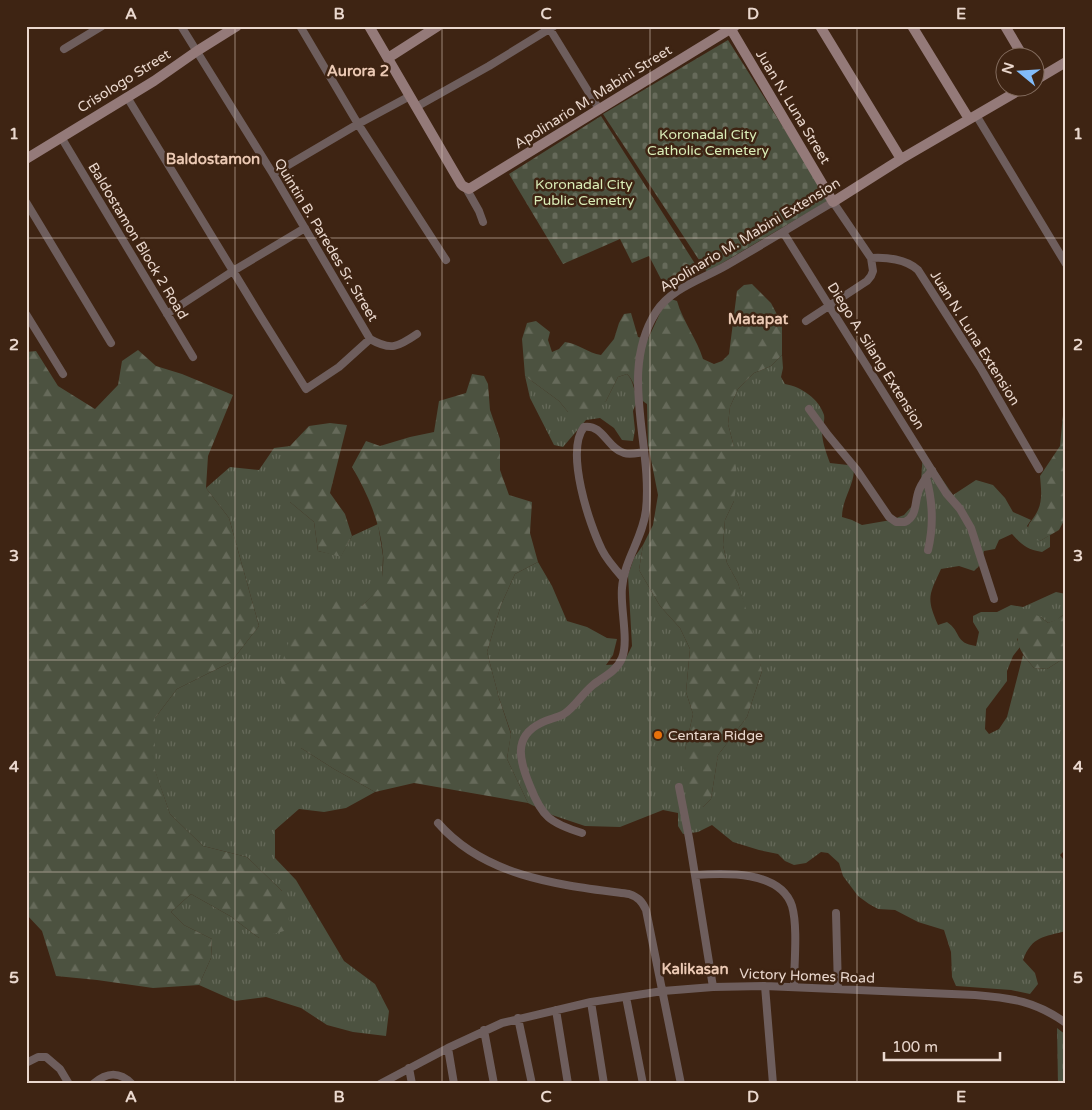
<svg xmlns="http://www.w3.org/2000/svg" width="1092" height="1110" font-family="'Varela Round',sans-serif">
<defs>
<pattern id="grass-tufts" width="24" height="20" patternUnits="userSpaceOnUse" patternTransform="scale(1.25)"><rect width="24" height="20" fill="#4c5240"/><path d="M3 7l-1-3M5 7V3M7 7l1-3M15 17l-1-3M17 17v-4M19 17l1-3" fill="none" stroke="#666a5a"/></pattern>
<pattern id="forest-firs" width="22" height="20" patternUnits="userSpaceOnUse" patternTransform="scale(1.25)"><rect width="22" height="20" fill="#4c5240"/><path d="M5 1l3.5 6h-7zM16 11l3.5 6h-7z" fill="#666a5a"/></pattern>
<pattern id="cemetery-stones" width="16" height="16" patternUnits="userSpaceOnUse" patternTransform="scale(1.25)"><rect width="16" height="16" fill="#4c5240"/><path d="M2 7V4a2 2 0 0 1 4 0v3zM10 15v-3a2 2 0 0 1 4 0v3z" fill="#666a5a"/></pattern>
</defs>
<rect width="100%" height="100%" fill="#3e2413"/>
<!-- grass -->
<path fill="url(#grass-tufts)" d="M782,355l1,13 -2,9 4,7c17,3 34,15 39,31 1,6 -1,11 -2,16 0,11 4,21 8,32l18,2 6,6c-1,16 -12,29 -12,46l10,3 10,5 29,-5 13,-5 16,-18 3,-46 30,44 23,-15 17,5 12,13 8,14 18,8 -4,6 13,15 10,-6v12l-8,5c-16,-3 -19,-6 -30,-18l-13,6 -4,9 -11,2 -3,13 -7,7 -15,-5 -18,3c-12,26 -15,29 -3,56l9,-3c15,10 7,21 29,24l3,-14 -6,-10v-6l8,-4h16l14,-7 12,2 33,-15 10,2 -1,19 -8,7 -9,3 -7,-6 -24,22 3,8 -7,9 -6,15v10l-21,28 -1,20 4,5 10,-5 8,-12 16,-62 11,13 13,1 19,-12v192l-6,6 6,8v68c-22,6 -34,5 -43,29l12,13 3,11 -8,10 -19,-4 -55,-4 -4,-9 -1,-25 -7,-22 -26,-8 -23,-12 -17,-1 -9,-5 -11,-8 -15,-20 -4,-13 -11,-10 -7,-1 -15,11 -12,2 -9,-4 -7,-7 -19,-4 -26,-8 -21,-17 -14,7 -15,2 -5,-8v-13l-15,-3 -43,17 -35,-1 -33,-11 -24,-12 -21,-44 4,-26 -12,-35 -12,-46 14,-47 14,-31 23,-12 14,24 15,35 20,6 20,11 10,1 -4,16 -7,10 17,-1 9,-18 -4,-71 6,-17 9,-13 -4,25 21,36 20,22 10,21 -4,43 7,22 -8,36 18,57 8,-8 7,-44 29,-38 15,-46 -24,-88 -11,-20 -4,-18 2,-25 9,-19v-54l-6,-23 2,-17 8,-18 16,-16 17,-7z
M627,374c7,7 6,16 11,24l-5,13 2,19 -2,11 -11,-1 -8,-12 -14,-10 -14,2 -23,27 -9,-2 -24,-47 -5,-22 34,25 9,11 38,-11 12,-24z
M290,446v56l24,20 4,29 23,5 11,-20 26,-12 5,32 -1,30 -20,20 -61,142 33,21 41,23 -29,16 -22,4 -25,-3 -24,21v28l21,22 48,81 31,23 14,27 -3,25 -33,-4 -26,-7 -26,-17 -35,-11 -31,4 -36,-16 12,-27 1,-19 -28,-14 -13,-13 20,-18 39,22 29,22 23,-47 -35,-34 -44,-11 -33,-32 -15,-43v-53l22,-29 54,-27 28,-36 -30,-108 -23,-30 24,-21 29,3 15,-22z"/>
<!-- forest -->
<path fill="url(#forest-firs)" d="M752,284l19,19 11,21v31l-11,11 -17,7 -16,16 -8,18 -2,17 6,23 3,32 -3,22 -9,19 -2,25 4,18 11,20 17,55 7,33 -15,46 -29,38 -7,44 -8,8 -9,-6 -11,-19 2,-32 8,-36 -7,-22 4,-43 -10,-21 -20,-22 -21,-36 4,-25 10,-20 5,-30 -10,-51 -1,-40c-16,-11 -9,-19 -20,-30l-9,3 -12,24 -21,13 -17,-2 -9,-11 -34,-25 -3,-37 5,-16 9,-2 14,11 -2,8 4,12 7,-3 6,-7c14,2 23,11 36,13l13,-16 5,-16 5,-9 7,-1 7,24 10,2 13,-28 10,-12 6,2c6,21 20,38 26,58l11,5 8,-3 7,-7 8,-63 7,-6z
M138,350l18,16 26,8 51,21 -25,61 -2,32 23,30 30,108 -28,36 -54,27 -22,29v52l15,44 33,32 44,11 35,34 9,38 -32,9 -29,-22 -39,-22 -20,18 13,13 28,14 -1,19 -12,27 -46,3 -56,-8 -41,-4 -14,-45 -16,-17v-562l10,-1 22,35 37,23 23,-24 4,-24z
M472,374l12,2 4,8 2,26 10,29v31l9,25 23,7 -2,31 8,29 -23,12 -14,31 -14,47 12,46 12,36 -4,25 21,44 -114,-20 -39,9 -41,-23 -33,-21 -15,-43 -7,-33 11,-34 32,-36 22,-5 18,9 19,-20c1,-10 3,-21 2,-32 -3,-32 -15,-60 -31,-87l14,-26 14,5 30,-9 24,-5 5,-31 27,-8z
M1066,411v106l-7,13 -19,11 -12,-3c-1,-17 2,-13 9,-26 6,-11 4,-24 3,-36l20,-30 3,-31z
M330,423l17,2 -17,68 15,21 7,22 -11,21 -23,-6 -4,-29 -24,-20v-56l19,-20z
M1066,610v47l-19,12 -13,-1c-18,-20 -25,-34 -1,-54l8,3 7,6c7,-3 16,-6 18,-13z"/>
<!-- cemetery -->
<path fill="url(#cemetery-stones)" d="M728,40l101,160 -122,72 -104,-158z
M601,116l98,154 -35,15 -15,-29 -17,7 -12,-24 -57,25 -54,-90z
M1057,1028l9,7v49h-8z"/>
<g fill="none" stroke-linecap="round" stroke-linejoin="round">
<!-- street -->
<path stroke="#6e5e5d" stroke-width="8" d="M181,26l92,148 97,165c21,12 28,8 47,-5
M300,26l58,98 88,136
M548,26l51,83
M64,49l38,-23
M127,97l134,220 45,72 33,-22 31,-28
M416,107l73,-41 65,-40
M976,115l90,149
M61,137l132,220
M273,174l85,-50 52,-28
M466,188l13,23 4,11
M26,202l85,141
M783,232l163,261 14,16 11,19 23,71
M871,258c15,-1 35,1 47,12l62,97 59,102
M26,314l37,60
M167,314l66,-43 72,-43
M809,409l19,26 29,35 32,47 7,5h9c13,-7 9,-19 14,-32 3,-8 8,-14 13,-20
M926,477c7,25 8,48 2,73
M623,578c-8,-9 -16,-18 -21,-28 -13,-26 -37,-99 -18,-123 19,-3 23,21 40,26 6,2 13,0 20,-1
M679,787l10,51 24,149
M438,823c48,55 123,62 191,71 9,3 13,7 17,16l35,174
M582,833c-32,-10 -40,-16 -52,-47 -10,-24 -18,-49 11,-63 7,-4 16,-5 23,-9 11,-7 18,-20 29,-29 10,-8 24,-14 29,-27 7,-17 -2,-51 0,-70 2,-28 21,-50 24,-78 7,-65 -28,-138 10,-198 15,-24 47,-33 71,-47 35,-20 70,-42 106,-63l38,56 2,13 -2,5 -4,5 -61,40
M695,875c29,-2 85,-5 97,31 6,21 2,58 2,81
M836,913l2,76
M765,986l8,98
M626,997l17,87
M591,1002l13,82
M556,1010l12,74
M518,1018l14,66
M484,1030l10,54
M448,1048l6,36
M26,1063l12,-6h8l14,12 9,15
M409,1068l3,16
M93,1084c14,-12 26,-13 39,0
M380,1084l68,-36 54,-25 89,-21 72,-11 50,-4 52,-1 210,9c37,3 60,6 91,28"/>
<!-- secondary -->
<path stroke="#947a79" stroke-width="10" d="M369,26l92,158 2,2 6,3 266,-163
M729,26l104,176 68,-43 122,-71
M820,26l81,133
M912,26l57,93
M1005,26l19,32
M388,58l50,-32
M1034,81l32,-19
M26,159l128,-78 43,-30 40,-25"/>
</g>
<!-- grid -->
<path fill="none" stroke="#ead8ce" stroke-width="1" stroke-opacity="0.55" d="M235,26v1058M442,26v1058M650,26v1058M857,26v1058M26,238h1040M26,450h1040M26,660h1040M26,872h1040"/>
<!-- markers -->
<circle fill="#e8710a" stroke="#3e2413" stroke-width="2" cx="658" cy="735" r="5"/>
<g text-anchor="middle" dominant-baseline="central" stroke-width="5" stroke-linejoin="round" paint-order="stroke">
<!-- street labels -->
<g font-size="14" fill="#ead8ce" stroke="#3e2413">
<text transform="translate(124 81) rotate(-32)">Crisologo Street</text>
<text transform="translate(593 97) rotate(-32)">Apolinario M. Mabini Street</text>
<text transform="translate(793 107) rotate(59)">Juan N. Luna Street</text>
<text transform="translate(750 235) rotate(-31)">Apolinario M. Mabini Extension</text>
<text transform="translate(326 240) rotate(59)">Quintin B. Paredes Sr. Street</text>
<text transform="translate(138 241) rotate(59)">Baldostamon Block 2 Road</text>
<text transform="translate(975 338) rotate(58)">Juan N. Luna Extension</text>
<text transform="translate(876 356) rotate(58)">Diego A. Silang Extension</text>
<text transform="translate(807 976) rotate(2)">Victory Homes Road</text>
</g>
<!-- park labels -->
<g font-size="14" fill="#daedb7" stroke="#3e2413">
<text x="708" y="134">Koronadal City<tspan x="708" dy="16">Catholic Cemetery</tspan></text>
<text x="584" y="184">Koronadal City<tspan x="584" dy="16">Public Cemetry</tspan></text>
</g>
<!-- poi labels -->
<g font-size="14" fill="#ead8ce" stroke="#3e2413" text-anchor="start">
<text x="668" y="735">Centara Ridge</text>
</g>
<!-- neighbourhood labels -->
<g font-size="15" font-weight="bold" fill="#ebc9b4" stroke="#3e2413">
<text x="358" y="71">Aurora 2</text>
<text x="213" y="159">Baldostamon</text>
<text x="758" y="319">Matapat</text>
<text x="695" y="969">Kalikasan</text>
</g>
</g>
<!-- border -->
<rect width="1092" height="1110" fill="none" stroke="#3e2413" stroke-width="55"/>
<!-- north arrow -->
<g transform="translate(1020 72) rotate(288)"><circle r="24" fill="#3e2413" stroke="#836c5e"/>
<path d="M0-4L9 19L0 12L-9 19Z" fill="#82bcfa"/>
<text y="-8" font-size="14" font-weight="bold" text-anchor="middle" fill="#ead8ce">N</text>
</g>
<!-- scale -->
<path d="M884 1052v8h116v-8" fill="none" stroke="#ead8ce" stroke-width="2.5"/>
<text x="892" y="1052" font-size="15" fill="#ead8ce" stroke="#3e2413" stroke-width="4" paint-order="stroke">100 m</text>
<rect x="28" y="28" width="1036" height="1054" fill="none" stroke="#ead8ce" stroke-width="2"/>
<g font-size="16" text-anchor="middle" font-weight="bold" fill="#ead8ce">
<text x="131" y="19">A</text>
<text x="339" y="19">B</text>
<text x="546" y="19">C</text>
<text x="753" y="19">D</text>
<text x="961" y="19">E</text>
<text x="14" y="139">1</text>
<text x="1078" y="139">1</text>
<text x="14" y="350">2</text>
<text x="1078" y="350">2</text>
<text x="14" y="561">3</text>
<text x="1078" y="561">3</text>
<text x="14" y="772">4</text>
<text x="1078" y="772">4</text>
<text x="14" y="983">5</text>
<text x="1078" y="983">5</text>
<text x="131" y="1102">A</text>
<text x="339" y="1102">B</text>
<text x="546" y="1102">C</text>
<text x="753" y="1102">D</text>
<text x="961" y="1102">E</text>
</g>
</svg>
